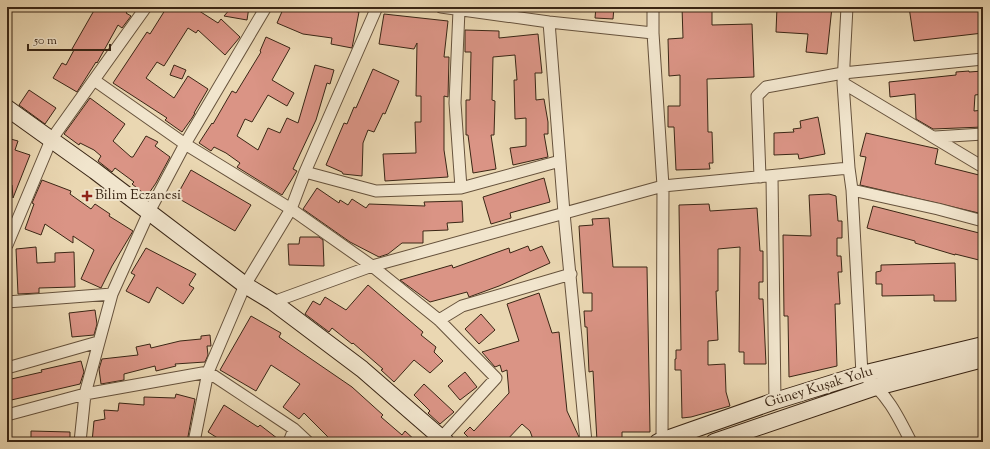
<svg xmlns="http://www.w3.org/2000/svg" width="990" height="449" font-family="'Sorts Mill Goudy',serif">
<rect width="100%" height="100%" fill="#ead7b2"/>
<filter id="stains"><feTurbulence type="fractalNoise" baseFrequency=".005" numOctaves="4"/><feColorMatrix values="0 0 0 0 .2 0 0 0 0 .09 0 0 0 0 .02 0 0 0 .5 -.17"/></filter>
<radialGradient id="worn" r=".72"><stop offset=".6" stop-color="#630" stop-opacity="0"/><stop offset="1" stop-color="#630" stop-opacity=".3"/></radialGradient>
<!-- building -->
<path fill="#da9485" stroke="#3a2615" d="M96,7h35l-5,6 5,3 -9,12 -4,-3 -21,38 -1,-1 -19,30 -24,-14 9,-15 4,2 8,-15 -2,-1z
M167,7h26l25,16 3,-4 19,18 -15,18 -27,-25 -2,3 -8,-5 -24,38 -7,-4 -11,16 28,20 14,-22 20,13 -14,24h1l-3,5 -10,14 -17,-12 2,-2 -54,-35 34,-51 3,2z
M232,7h17l-2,13 -23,-4z
M284,7h46l29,5 -7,36 -21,-4 1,-6 -29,-4 -26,-11z
M596,7h18l-1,12 -18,-1z
M682,7h30v18l40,-1 2,53 -47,2 1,53h4l1,31h-4l1,6 -34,1 -2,-43h-6v-21h12v-31l-11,1 -1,-37 15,-1z
M777,7h55l-5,47 -21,-2 2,-18 -32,-2z
M909,7h74v26l-69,8z
M384,14l64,7 -4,36h5l-1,40 -4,-1v54l4,27 -63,4 -2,-27 33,-1 -1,-31h6v-26h-5l1,-53 -3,6 -35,-5z
M465,30l34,1v7l39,-4 4,39h-7l1,27 8,-1 4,23v12h-4l4,23 -35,8 -3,-17 16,-2v-28l-11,1 -1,-39h3l-2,-25 -22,2 -1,43 3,1 -1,34h-3l5,34 -23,4 -5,-38h-2v-35h4l1,-48h-6z
M266,37l24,11 -18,32 22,13 -7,13 -19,-11 -16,27 -7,-3 -8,17 21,14 10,-22 12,5 7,-15 11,5 17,-58 19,5 -4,14 -3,-1 -11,37 -23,49 4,2 -15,24 -45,-28 3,-4 -14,-10 -12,-6 -3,4 -12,-8 13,-20 1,1 19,-33 4,2 25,-41 -1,-1z
M174,65l12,5 -4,9 -12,-4z
M373,69l26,12 -14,33 -2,-1 -9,19 -6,-2 -5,13 -1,33 -19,-2 -1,-2 -16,-7 18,-42 3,1 7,-17 2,1z
M969,71v1l14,-1v23l-8,1 -1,16 9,-1v17l-50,2 -17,-10 -1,-25 -25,3 -1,-15 67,-7v-3z
M29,90l27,18 -11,16 -26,-19z
M90,98l35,26 -12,17 18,16h2l13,-21 12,6 -3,4 15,11 -14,26 -9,13 -15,-12 2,-2 -19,-14 -3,4 -14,-11 3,-5 -7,-6 -14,-7 -1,2 -15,-11z
M818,117l7,37 -26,5 -1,-5 -24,1v-22l20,-1 -1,-3 8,-1 -1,-7z
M866,133l72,16 -3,15 48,12v38l-123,-29 6,-28 -6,-1z
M7,138l11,3 -3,9 15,5 -17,43 -1,-13h-5z
M191,170l60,35 -16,26 -59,-34z
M544,178l6,24 -40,11 1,5 -20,6 -8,-27z
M42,180l29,11 -1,3 21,15 4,-5 15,10 -1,2 24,15 -21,35 -11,22 -20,-9 13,-29 -21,-14v7l-28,-19 -4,11 -16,-6 9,-25 -2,-1z
M317,188l22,15 1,-3 8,5 4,-6 14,9 3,-4 56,2 -1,-4 38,-1 1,21 -16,1 1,7 -25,1v12h-21l-14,11 -9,3 -29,-15 -47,-33z
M829,194l7,2 2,25h4v17h-5v18h4l1,16h-4l2,32h-5l2,62 -48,11 -1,-61h-4l-1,-81 28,1 -2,-41z
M709,204l1,7 47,-3 3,43h3v31h-4v17h4l3,65h-22v-12h-5l1,-105 -22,2v42h-2l2,49 -10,1v24l17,-1 1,28 4,14 -39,11 -9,1 -1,-48h-6v-11h1v-9h5l-2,-145z
M873,206l110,28v27l-28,-7v1l-40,-12v-2l-48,-13z
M609,218l4,49h34l3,165h-28v7l-25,2 -4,-70 -4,1 -2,-45h-2l-1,-16h8v-18h-9l-4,-67 14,-1 -1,-6z
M300,237h19l4,3 1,26 -35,-1 -1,-21h11z
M528,246l2,5 12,-5 8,17 -51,23 -30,11 -2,-5 -37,10 -30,-22 52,-15 1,3 56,-20 1,5z
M36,247l1,16 18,-1v-9l19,-1 1,35 -36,1v5l-21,1 -2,-45z
M146,248l50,26 -7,11 5,3 -11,16 -26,-17 -8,16 -23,-12 9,-16 -4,-2z
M955,263l1,38h-22v-6l-52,1v-12h-6v-12l5,-1v-6z
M368,285l55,47 -2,3 15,12 -2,5 9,9 -13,12 -16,-13 -20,22 -13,-12 2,-1 -30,-26 -1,1 -20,-16 -3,4 -24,-18 8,-13 7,4 5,-8 21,13z
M539,293l13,40 7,-1 8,79 12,26 -5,2 1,3h-41l-4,-11 -8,-7 -17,18h-42l5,-5 -4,-4 6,-6 4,4 35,-38 -2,-23 -5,2 -2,-7 -5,2 -13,-15 37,-11 -12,-37z
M95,310l2,14 -3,11 -22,2 -3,-24z
M481,314l14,16 -16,14 -14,-15z
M251,316l30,17 -2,4 73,50 31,28 -2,2 21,18 3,-4 12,11h-84l-29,-29 -5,6 -16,-12 17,-23 -29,-19 -15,26 -36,-21z
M210,335l1,11h-4l1,9 -3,7 -30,2 1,2 -20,5 -1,-5 -31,8v6l-23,4 -2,-15 3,-10 36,-4 -2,-8 14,-3 1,4 29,-7 21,-2v-3z
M81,361l3,11 -4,12 -73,17v-21l35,-8 -1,-2z
M465,372l12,15 -17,13 -12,-14z
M424,384l30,28 -14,12 -12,-11 2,-2 -16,-16z
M176,394l19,5 -8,43h-47l-22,-3v3h-26l2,-21 11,-2 -1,-9 14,1 1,-8 25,2v-8l31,1z
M224,405l34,22 2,-2 22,17h-58l-16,-10z
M31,431l39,1v10h-39z"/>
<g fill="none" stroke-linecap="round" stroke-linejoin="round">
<!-- minor casing -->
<g stroke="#66523c" stroke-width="13">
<path id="minor" d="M377,7l-72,165 71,19 85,-3
M441,7l108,15 104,11 10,153 -1,256
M847,7l-4,76 6,85
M459,10l-4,93 6,85 99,-27
M549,22l15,191 22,229
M653,33v-26
M94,80l91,64 106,65 81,57 67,54 57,58 -54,59
M843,83l140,84
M935,137l48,-3
M760,177l-3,-81 9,-9 77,-14 140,-14
M772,177l3,224
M852,190l86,19 45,12
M7,245l44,-105 95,-133
M7,302l105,-8
M273,302l99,-36 291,-80 186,-18 3,22 10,184c25,20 35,40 49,68
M439,320l23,-14 109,-32
M7,368l91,-26
M7,415l78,-21 123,-22 37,-87 46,-76 14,-37
M80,442l5,-48 27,-100 37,-82 36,-68 81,-137
M194,442l14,-70 86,57 14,13
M289,442l5,-13"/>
</g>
<!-- secondary casing -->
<g stroke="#3a2615" stroke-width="18">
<path id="secondary" d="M7,108l88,63 150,114 28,17 89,67 84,73
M658,442l117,-41 87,-27 121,-29
M714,442l159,-54 110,-29"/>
</g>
<!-- minor -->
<use href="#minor" stroke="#f1e5cd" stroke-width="11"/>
<!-- secondary -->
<use href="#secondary" stroke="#f1e5cd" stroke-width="16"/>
</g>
<!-- markers -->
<path fill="#8f2418" stroke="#f1e5cd" stroke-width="1.5" d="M85 190h4v4h4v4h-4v4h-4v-4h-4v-4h4z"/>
<g text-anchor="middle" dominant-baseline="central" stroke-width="4" stroke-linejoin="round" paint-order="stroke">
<!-- poi labels -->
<g font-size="14" fill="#3a2615" stroke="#f1e5cd" text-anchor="start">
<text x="95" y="196">Bilim Eczanesi</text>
</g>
<!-- street labels -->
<g font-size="14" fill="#3a2615" stroke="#f1e5cd">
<text transform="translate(819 388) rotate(-17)">Güney Kuşak Yolu</text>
</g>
</g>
<!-- margin -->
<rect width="990" height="449" fill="none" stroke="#ead7b2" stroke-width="24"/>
<rect x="8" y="8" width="974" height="433" fill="none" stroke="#3a2615" stroke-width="2"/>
<rect x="12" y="12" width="966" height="425" fill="none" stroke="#3a2615"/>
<!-- scale -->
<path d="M28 44v6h82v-6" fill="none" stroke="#3a2615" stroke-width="2"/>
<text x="34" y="44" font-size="12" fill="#3a2615" stroke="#f1e5cd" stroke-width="3" paint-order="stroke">50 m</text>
<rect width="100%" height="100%" filter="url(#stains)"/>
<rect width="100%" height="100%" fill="url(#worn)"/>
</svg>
